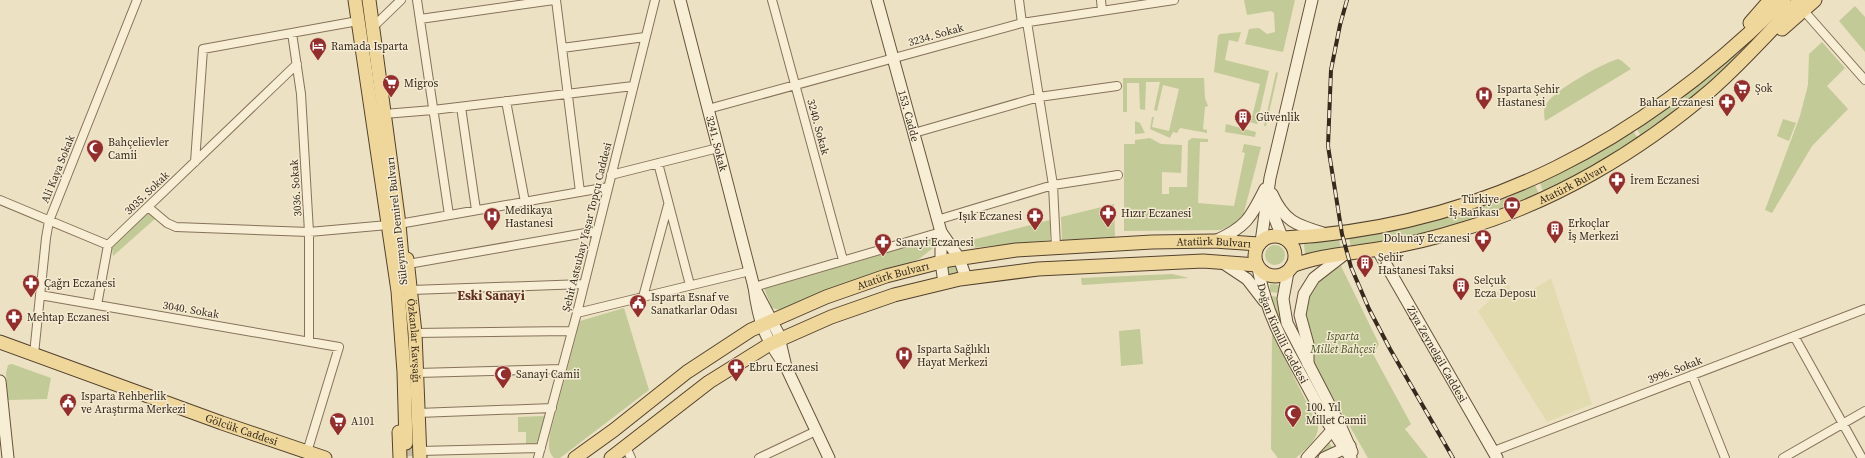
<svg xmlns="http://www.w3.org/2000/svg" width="1865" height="458" font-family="'Source Serif 4',serif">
<rect width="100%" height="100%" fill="#ece1c2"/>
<!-- farmland -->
<path fill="#e2dbb0" d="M1551,278l41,126 -45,18 -69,-111 30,-28 9,17z"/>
<!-- green -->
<path fill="#c2ca97" d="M1244,0h51l-12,52 -38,-8 4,-15 10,-1 8,6 8,-2 -1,-19 -3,-2 -24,4z
M1855,6l10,11v35l-26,-31z
M1241,32l-3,10 -9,-2 -4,20 44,11 -12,53 -19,-5v-1l13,3 9,-37 -46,-12 4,-36 2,-2z
M1822,42l23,26 -18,18 21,23 -36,37 -40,67 -7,-3 35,-94 8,-31 1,-31z
M1735,53l2,2 -33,33 -17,13 -4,-6z
M1618,59l4,2 9,8 -86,52c-1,-6 -2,-13 2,-18 8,-13 56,-40 71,-44z
M1276,72l2,1 -12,53h-2z
M1123,78h81l1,20 3,8 -3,1 -2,22 4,1v3l-27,-5 -3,5 -4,-1 -3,6 -20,-9 2,-12h2l-2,10 17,4 10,-42 -16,-4 -6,26 -3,-1 6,-28h-14l-1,28 -5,-1 -1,-26h-12v29h-4z
M1679,98l5,6 -43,32 -4,-7z
M1783,119l13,4 -7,18 -12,-5z
M1135,121l5,2 5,10 -10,1z
M1226,124l30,8 -1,5 -30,-5z
M1633,131l5,7 -57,35 -38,19 -3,-9 50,-25z
M1150,138l11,6 21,1 -1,28 -19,-1v22h7v-7h18l1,-46 4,-3 16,1v3h-8l-2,61 36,3 11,-53 -3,-1 2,-8 17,3 -18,69 -5,6 -17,8 -97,1v-87h11v-4z
M1535,185l4,9 -63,25 -3,-10 31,-10z
M1114,204l1,33 -53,3 -1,-23z
M1469,210l3,10 -54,14 -67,13 -2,-9 67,-13z
M148,212l8,6 -43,38 -1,-9z
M1050,220v20l-79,8 -3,-7z
M931,238l2,10 -14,11 -139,51 -8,-2 -8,-20z
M1339,240l2,9 -36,5 -1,-10z
M1265 255a10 10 0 1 1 20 0a10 10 0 1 1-20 0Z
M947.5 270a5.5 5.5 0 1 1 11 0a5.5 5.5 0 1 1-11 0Z
M1341,266l38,78 -6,10 38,70 -6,5 23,29h-60l-53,-92 -12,-45 6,-31 21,-20z
M1172,274l17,4 -107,7 -1,-7z
M1270,284l11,1 -1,8 -10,-1z
M1270,296l10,1 52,126 -52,-93z
M624,308l25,82 -89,68h-6c-7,-7 -5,-15 -4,-24l30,-113z
M1140,329l3,35 -22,2 -2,-35z
M1272,333l46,92c1,14 -12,24 -22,33h-18l-7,-9z
M12,364l39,14 -4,21 -39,1 -2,-27 2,-8z
M545,416l-9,30h-10v-14h-8v-15z
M1328,440l5,9 -17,9h-5z"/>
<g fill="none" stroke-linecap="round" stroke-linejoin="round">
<!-- primary-tunnel -->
<path stroke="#c8bca1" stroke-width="13" stroke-dasharray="13 6" stroke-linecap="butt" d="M412,443l1,15"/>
<!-- street casing -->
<g stroke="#86725a" stroke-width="10">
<path id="street" d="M417,0l32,215
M556,0l24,192
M772,0l71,260
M1019,0l3,23
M1101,0l1,11
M1804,11l61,69
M420,19l134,-19
M1027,22l26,163 3,62
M372,28l29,-28
M292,33l9,61 8,138v109
M562,48l83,-11
M506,101l19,101
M461,107l15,103
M708,109l314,-86 152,-23
M384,114l49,-4 200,-24
M914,133l125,-36 78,-11
M195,162l8,-113 155,-28
M658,163l32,122
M611,175l107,-27
M0,200l108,45
M148,207l19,16 9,4 133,5 79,-7
M937,220l116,-35 65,-10
M399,224l209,-37
M408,264l189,-33
M754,287l187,-55
M411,290l173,-6
M40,295l299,52 -32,105
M643,297l25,-92
M97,305l11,-60 189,-181
M577,313l173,-42
M415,333l157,-2
M1794,336l68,122
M34,354l12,-116 3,-17 88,-221
M417,373l145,-4
M1692,375l33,83
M418,413l134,-5
M626,447l5,11
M420,451l121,-3
M1494,451l371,-142
M538,458l39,-145 78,-313
M759,458l57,-27
M1783,458l82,-47"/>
</g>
<!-- secondary casing -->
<g stroke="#67543d" stroke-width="13">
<g id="secondary">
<path id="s1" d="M680,0l74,287"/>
<path id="s2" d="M877,0l64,232"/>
<path d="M1272,194c12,27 24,31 51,39"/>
<path d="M1272,203l3,16 7,18"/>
<path d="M1215,241c31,-14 35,-22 50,-52"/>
<path d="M1261,242l9,-64 42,-178"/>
<path id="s3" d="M1377,249l120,209"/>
<path d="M1223,263l24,16 17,22"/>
<path id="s4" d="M1258,268c8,45 24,73 46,112 14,27 29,53 47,78"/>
<path d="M1288,272l-5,27 4,24 54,104 11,25"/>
<path d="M944,283l-3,-21v-30l18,26 7,20"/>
<path d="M754,287l24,46 8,34c-22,-31 -27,-43 -32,-80z"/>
<path d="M1308,364v-20l-8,-29 4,-21 10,-16 31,-24"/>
<path d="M786,367l43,91"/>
<path d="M0,381l8,77"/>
<path d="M1307,458l29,-32"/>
<path d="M1324,458l26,-12"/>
</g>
</g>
<!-- primary casing -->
<g stroke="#53412e" stroke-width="15">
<g id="primary">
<path d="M355,0l43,291 6,81 2,71"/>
<path d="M369,0l30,224 4,45"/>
<path d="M1750,23l20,-23"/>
<path d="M1782,29l33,-29"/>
<circle cx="1275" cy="256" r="20"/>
<path d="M1284,238c201,-11 359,-98 500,-238"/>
<path id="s5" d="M407,259l8,74 5,125"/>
<path id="s6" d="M1292,266c27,-11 57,-12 86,-17 28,-4 57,-11 85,-20 91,-27 176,-77 248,-139 32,-28 60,-60 89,-90"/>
<path id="s7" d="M0,342l222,81 103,35"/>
<path d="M399,432l1,26"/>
<path id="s8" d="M575,458l39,-28 73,-58 64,-42 75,-33 60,-21 63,-16 67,-10 136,-8 62,-1 45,3"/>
<path d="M611,458l98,-76 61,-38 61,-27 63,-22 66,-16 78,-10 165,-8 54,4"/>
</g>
</g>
<!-- street -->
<use href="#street" stroke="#f7eed5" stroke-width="8"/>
<!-- secondary -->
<use href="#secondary" stroke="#f7eed5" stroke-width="11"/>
<!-- primary -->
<use href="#primary" stroke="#efd79b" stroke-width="13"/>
<!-- rail casing -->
<g stroke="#362a1e" stroke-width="4">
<path id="rail" d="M1347,0l-7,25 -9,45 -3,76 14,88 9,33 18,42 21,40 63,109"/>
</g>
<!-- rail -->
<use href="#rail" stroke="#f4ebd2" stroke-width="2.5" stroke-dasharray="8" stroke-linecap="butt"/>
</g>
<!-- icons -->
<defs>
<g id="hotel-pin" transform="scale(0.9)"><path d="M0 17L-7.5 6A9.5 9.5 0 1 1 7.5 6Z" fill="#922e2c" stroke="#f4ebd2"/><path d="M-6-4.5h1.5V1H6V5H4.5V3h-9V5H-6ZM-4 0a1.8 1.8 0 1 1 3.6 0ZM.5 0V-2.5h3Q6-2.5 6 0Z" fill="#fff"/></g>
<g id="supermarket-pin" transform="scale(0.9)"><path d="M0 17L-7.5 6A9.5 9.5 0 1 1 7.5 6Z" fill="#922e2c" stroke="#f4ebd2"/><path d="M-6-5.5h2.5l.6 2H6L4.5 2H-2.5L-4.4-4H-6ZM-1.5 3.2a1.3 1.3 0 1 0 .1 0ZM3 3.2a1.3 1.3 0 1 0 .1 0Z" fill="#fff"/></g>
<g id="hospital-pin" transform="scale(0.9)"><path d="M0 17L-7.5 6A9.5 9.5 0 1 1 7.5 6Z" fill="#922e2c" stroke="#f4ebd2"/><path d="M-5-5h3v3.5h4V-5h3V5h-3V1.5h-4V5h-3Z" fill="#fff"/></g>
<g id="pharmacy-pin" transform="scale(0.9)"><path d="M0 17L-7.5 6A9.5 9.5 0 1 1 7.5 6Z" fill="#922e2c" stroke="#f4ebd2"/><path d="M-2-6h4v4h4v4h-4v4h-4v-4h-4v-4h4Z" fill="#fff"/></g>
<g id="building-pin" transform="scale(0.9)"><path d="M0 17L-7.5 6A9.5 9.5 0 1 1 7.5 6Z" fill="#922e2c" stroke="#f4ebd2"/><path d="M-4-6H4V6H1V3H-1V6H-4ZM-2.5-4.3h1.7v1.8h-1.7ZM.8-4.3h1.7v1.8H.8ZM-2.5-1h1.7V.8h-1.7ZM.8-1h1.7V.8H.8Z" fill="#fff"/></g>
<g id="mosque-pin" transform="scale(0.9)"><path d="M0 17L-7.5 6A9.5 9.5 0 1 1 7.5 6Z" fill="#922e2c" stroke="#f4ebd2"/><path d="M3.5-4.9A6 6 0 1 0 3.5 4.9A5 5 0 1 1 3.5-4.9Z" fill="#fff"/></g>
<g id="bank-pin" transform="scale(0.9)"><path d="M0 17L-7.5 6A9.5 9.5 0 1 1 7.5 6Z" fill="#922e2c" stroke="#f4ebd2"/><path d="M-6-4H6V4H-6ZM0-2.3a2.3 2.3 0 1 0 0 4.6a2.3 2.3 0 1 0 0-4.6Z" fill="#fff"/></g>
<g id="civic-pin" transform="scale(0.9)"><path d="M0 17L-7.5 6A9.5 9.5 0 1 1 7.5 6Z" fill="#922e2c" stroke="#f4ebd2"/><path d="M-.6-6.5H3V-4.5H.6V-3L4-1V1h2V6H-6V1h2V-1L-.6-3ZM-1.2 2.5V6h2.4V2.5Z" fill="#fff"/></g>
</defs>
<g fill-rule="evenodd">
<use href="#hotel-pin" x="318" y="46"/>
<use href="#supermarket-pin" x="391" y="83"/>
<use href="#supermarket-pin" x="1742" y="88"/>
<use href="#hospital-pin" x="1484" y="95"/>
<use href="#pharmacy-pin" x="1727" y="102"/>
<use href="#building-pin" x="1243" y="117"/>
<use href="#mosque-pin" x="95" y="148"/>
<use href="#pharmacy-pin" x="1617" y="180"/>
<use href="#bank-pin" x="1512" y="205"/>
<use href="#pharmacy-pin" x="1108" y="213"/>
<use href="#hospital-pin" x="492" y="216"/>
<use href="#pharmacy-pin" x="1035" y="216"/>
<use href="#building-pin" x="1555" y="229"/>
<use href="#pharmacy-pin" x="1483" y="238"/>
<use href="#pharmacy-pin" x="883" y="242"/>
<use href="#building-pin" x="1365" y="263"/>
<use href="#pharmacy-pin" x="31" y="283"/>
<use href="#building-pin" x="1461" y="286"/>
<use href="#civic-pin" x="638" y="303"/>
<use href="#pharmacy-pin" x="14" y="317"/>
<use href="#hospital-pin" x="904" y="355"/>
<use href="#pharmacy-pin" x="736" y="367"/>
<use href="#mosque-pin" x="503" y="374"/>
<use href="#civic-pin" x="68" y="402"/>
<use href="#mosque-pin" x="1293" y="413"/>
<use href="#supermarket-pin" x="338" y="421"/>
</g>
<g text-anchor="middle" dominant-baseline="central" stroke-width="3" stroke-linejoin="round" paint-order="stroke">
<!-- street labels -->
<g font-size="11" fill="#362a1e" stroke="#f4ebd2">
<text transform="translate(936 35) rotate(-16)">3234. Sokak</text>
<text stroke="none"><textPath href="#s2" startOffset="120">153. Cadde</textPath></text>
<text transform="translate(818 127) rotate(75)">3240. Sokak</text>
<text stroke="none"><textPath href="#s1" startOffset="148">3241. Sokak</textPath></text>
<text transform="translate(58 169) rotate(-68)">Ali Kaya Sokak</text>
<text stroke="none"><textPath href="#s6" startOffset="294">Atatürk Bulvarı</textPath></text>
<text transform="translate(296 188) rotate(-94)">3036. Sokak</text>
<text transform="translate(147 193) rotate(-44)">3035. Sokak</text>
<text transform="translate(397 221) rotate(-96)">Süleyman Demirel Bulvarı</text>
<text transform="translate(587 227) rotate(-76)">Şehit Astsubay Yaşar Topçu Caddesi</text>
<text stroke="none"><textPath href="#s8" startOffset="694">Atatürk Bulvarı</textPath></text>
<text stroke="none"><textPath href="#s8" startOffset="370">Atatürk Bulvarı</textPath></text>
<text transform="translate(191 310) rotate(10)">3040. Sokak</text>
<text stroke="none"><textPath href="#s4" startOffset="70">Doğan Kimilli Caddesi</textPath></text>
<text stroke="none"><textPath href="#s5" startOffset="82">Özkanlar Kavşağı</textPath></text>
<text stroke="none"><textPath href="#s3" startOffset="121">Ziya Zeynelgil Caddesi</textPath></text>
<text transform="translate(1675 370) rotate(-21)">3996. Sokak</text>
<text stroke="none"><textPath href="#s7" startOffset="257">Gölcük Caddesi</textPath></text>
</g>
<!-- poi labels -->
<g font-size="11" fill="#362a1e" stroke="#f4ebd2" text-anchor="start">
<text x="331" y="46">Ramada Isparta</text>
<text x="404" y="83">Migros</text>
<text x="1755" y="88">Şok</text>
<text x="1497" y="89">Isparta Şehir<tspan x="1497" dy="13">Hastanesi</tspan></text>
<text x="1714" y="102" text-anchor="end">Bahar Eczanesi</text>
<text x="1256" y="117">Güvenlik</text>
<text x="108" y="142">Bahçelievler<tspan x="108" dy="13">Camii</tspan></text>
<text x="1630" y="180">İrem Eczanesi</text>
<text x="1499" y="199" text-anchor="end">Türkiye<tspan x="1499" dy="13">İş Bankası</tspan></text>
<text x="505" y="210">Medikaya<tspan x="505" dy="13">Hastanesi</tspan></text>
<text x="1121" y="213">Hızır Eczanesi</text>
<text x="1022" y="216" text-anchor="end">Işık Eczanesi</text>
<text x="1568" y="223">Erkoçlar<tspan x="1568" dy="13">İş Merkezi</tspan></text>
<text x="1470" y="238" text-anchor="end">Dolunay Eczanesi</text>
<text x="896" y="242">Sanayi Eczanesi</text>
<text x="1378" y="257">Şehir<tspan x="1378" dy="13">Hastanesi Taksi</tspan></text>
<text x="1474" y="280">Selçuk<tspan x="1474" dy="13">Ecza Deposu</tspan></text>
<text x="44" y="283">Çağrı Eczanesi</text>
<text x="651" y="297">Isparta Esnaf ve<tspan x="651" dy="13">Sanatkarlar Odası</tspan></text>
<text x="27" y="317">Mehtap Eczanesi</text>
<text x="917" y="349">Isparta Sağlıklı<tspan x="917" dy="13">Hayat Merkezi</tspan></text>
<text x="749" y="367">Ebru Eczanesi</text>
<text x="516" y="374">Sanayi Camii</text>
<text x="81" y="396">Isparta Rehberlik<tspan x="81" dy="13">ve Araştırma Merkezi</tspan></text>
<text x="1306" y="407">100. Yıl<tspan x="1306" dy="13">Millet Camii</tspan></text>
<text x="351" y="421">A101</text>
</g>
<!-- park labels -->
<g font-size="11" font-style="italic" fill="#455225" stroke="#f4ebd2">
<text x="1343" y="336">Isparta<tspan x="1343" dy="13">Millet Bahçesi</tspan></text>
</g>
<!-- quarter labels -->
<g font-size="13" font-weight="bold" fill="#612e1f" stroke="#f4ebd2">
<text x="491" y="295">Eski Sanayi</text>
</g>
</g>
</svg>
